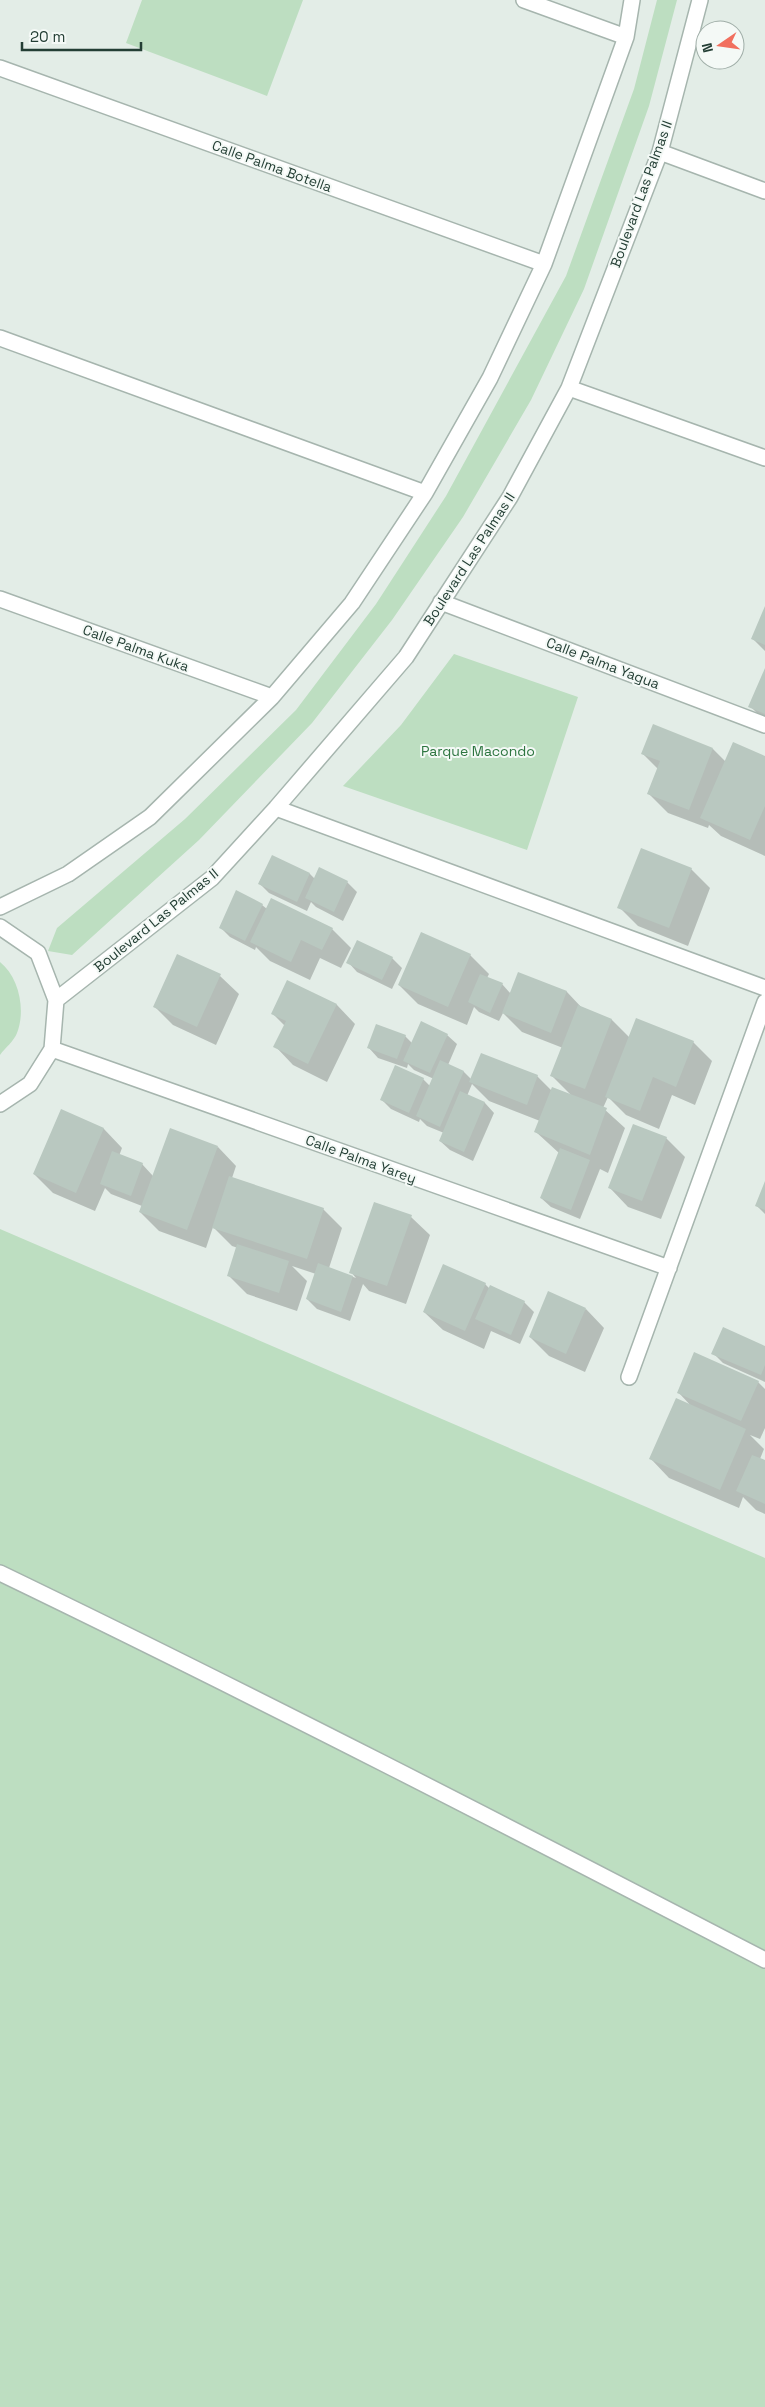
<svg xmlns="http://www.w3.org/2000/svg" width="765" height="2407" font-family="'Space Grotesk',sans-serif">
<rect width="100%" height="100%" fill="#e3ede7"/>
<!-- green -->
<path fill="#bddec1" d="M142,0h161l-36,96 -141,-53z
M657,0h20l-28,106 -65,183 -53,111 -68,117 -71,103 -80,103 -113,117 -127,115 -24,-4 9,-23 128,-109 111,-109 80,-106 70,-108 120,-220 68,-187z
M454,654l124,43 -51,153 -184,-64 58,-61z
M0,962c19,15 26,48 17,71 -3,8 -12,15 -17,22z
M0,1229l765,329v849h-765z"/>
<!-- shadow -->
<path fill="#0003" d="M765,609v42l-12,-12z
M765,671v50l-15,-15z
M713,749l13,13 39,-4v98l-44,-20 -12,-11 -1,3 -40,-15 -19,-19 9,-25 -15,-15z
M272,857l38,17 5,5 5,-10 27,13 10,10 -14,29 -27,-14 -5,-5 -4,9 -38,-18 -10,-10z
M691,869l19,19 -22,58 -50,-20 -19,-19z
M262,905l5,4 65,20 19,19 -10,20 -21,-10 -10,22 -40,-19 -14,-14 -1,3 -25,-13 -10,-10z
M470,955l19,19 -2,4 15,6 9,10 8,-20 48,18 16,17 29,11 18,18 63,4 19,19 -17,44 -23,-10 -13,34 -33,-14 -18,-18 -5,11 22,20 -17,45 -8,-4 -20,50 -29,-12 -10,-9 18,-45 -23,-21 4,-11 -51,-20 -17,-17 -5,12 18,7 9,10 -21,48 -23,-11 -10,-9 4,-8 -17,-7 -7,-7 -1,3 -28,-13 -10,-10 42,-20 7,7 4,-7 -20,-9 -6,-6 -1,4 -29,-10 -9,-10 36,-12 7,7 35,-8 10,9 -9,21 16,7 8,8 65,-4 15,15 20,5 -20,-20 11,-28 -41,-16 -19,-19 -4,8 -20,-9 -5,-5 -7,18 -49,-21 -19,-19z
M392,958l10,10 -10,21 -35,-17 -9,-10z
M220,976l19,18 -23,51 -43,-20 -19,-19z
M288,982l49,23 18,19 -28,58 -34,-17 -18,-19 10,-20 -12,-12z
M62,1111l42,18 18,19 -3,8 23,8 11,12 65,-29 18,19 -4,12 91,31 19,19 -13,40 27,10 -5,-6 60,-55 19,18 -24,69 -37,-13 -6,-7 -13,37 -33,-12 -10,-10 9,-25 -24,-8 15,15 -10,30 -50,-17 -18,-18 9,-28 -6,-2 -19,-19 -7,21 -47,-17 -19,-19 2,-6 -31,-12 -6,-6 -10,23 -42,-18 -19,-19z
M666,1138l19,19 -24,62 -33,-12 -18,-19z
M765,1184v30l-8,-8z
M485,1284l5,5 34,13 10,10 -14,32 -29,-13 -7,18 -41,-19 -19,-18z
M586,1309l18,19 -19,44 -36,-16 -19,-19z
M765,1347v35l-42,-19 -10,-10z
M758,1382l7,7v39l-5,11 -10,-4 14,14 -4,10 5,3v52l-9,-4 -13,-13 -4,11 -70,-30 -18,-19 41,-52 -13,-14z"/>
<!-- building -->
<path fill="#b9c8c0" d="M765,606v39l-14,-6z
M765,668v46l-17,-7z
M653,724l60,24 -24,62 -42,-16 13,-33 -19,-7z
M733,742l32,14v50l-15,34 -50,-22z
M641,848l51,20 -23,60 -52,-20z
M272,855l38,18 -13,29 -39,-18z
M319,867l29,14 -14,31 -29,-14z
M236,890l27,14 -18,37 -26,-13z
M271,898l62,30 -11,22 -21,-10 -10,22 -41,-20z
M421,932l50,22 -23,53 -50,-22z
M357,940l36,17 -11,23 -36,-17z
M177,954l44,20 -24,53 -44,-20z
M518,972l49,19 -16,42 -49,-20z
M480,974l23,9 -13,30 -22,-11z
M287,980l50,24 -29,60 -35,-17 13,-26 -15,-7z
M578,1005l34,14 -27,70 -35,-13z
M636,1018l58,23 -18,46 -23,-10 -13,34 -35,-14z
M421,1021l27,13 -18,39 -27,-12z
M376,1024l30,11 -9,24 -30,-11z
M481,1053l57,22 -11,30 -58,-23z
M440,1060l24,11 -24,56 -24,-11z
M395,1065l29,13 -15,35 -29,-13z
M552,1087l55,21 -17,47 -56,-23z
M460,1091l25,11 -21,50 -25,-11z
M61,1109l43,19 -28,65 -43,-19z
M633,1124l34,13 -25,64 -34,-13z
M170,1128l48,18 -31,84 -48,-18z
M560,1148l30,12 -19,50 -31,-12z
M112,1151l31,12 -12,33 -31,-12z
M229,1176l95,32 -17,51 -95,-31z
M765,1181v29l-10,-4z
M374,1202l38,13 -25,71 -38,-13z
M237,1244l52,17 -10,32 -52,-17z
M318,1263l35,13 -12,36 -35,-13z
M443,1264l43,19 -21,48 -42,-19z
M490,1285l35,16 -14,34 -36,-16z
M548,1291l38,17 -20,46 -37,-17z
M723,1327l42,19v19l-4,10 -50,-21z
M694,1352l65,29 -18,40 -64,-28z
M676,1398l70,31 -26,61 -71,-31z
M752,1455l13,5v44l-29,-13z"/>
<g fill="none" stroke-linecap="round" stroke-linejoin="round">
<!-- street casing -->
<g stroke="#a6b5ae" stroke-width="18">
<path id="street" d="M524,0l102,37
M0,68l544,196
M660,152l105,39
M0,338l425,155
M569,388l196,70
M0,599l272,98
M441,602l324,123
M276,808l489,180
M0,907l68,-33 82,-57 122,-120 80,-94 73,-110 65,-115 54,-114 82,-227 6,-37
M0,927l38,26 18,47 -4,49 -22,35 -30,20
M56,1000l156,-122 64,-70 130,-151 104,-160 59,-109 91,-236 40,-152
M52,1049l617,219
M629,1377l136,-375
M0,1573c257,124 511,255 765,387"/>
</g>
<!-- street -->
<use href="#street" stroke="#fff" stroke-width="15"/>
</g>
<g text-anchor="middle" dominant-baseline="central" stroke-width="4" stroke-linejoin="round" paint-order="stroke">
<!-- street labels -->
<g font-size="14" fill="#233e34" stroke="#f4f9f6">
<text transform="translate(272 166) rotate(20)">Calle Palma Botella</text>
<text transform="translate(641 194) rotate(-70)">Boulevard Las Palmas II</text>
<text transform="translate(469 559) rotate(-57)">Boulevard Las Palmas II</text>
<text transform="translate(136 648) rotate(20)">Calle Palma Kuka</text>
<text transform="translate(603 663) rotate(21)">Calle Palma Yagua</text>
<text transform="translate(156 920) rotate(-39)">Boulevard Las Palmas II</text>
<text transform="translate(361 1159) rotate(20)">Calle Palma Yarey</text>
</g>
<!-- park labels -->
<g font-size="14" fill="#2d7540" stroke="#f4f9f6">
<text x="478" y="751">Parque Macondo</text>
</g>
</g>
<!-- north arrow -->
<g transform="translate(720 45) rotate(257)"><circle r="24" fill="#f4f9f6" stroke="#a0aea8"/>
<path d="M0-4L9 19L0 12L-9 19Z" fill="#f16f5e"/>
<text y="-8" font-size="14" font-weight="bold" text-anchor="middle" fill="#233e34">N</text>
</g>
<!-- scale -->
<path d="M22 42v8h119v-8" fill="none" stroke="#233e34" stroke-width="2.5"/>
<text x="30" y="42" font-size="15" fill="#233e34" stroke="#f4f9f6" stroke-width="4" paint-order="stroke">20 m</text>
</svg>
